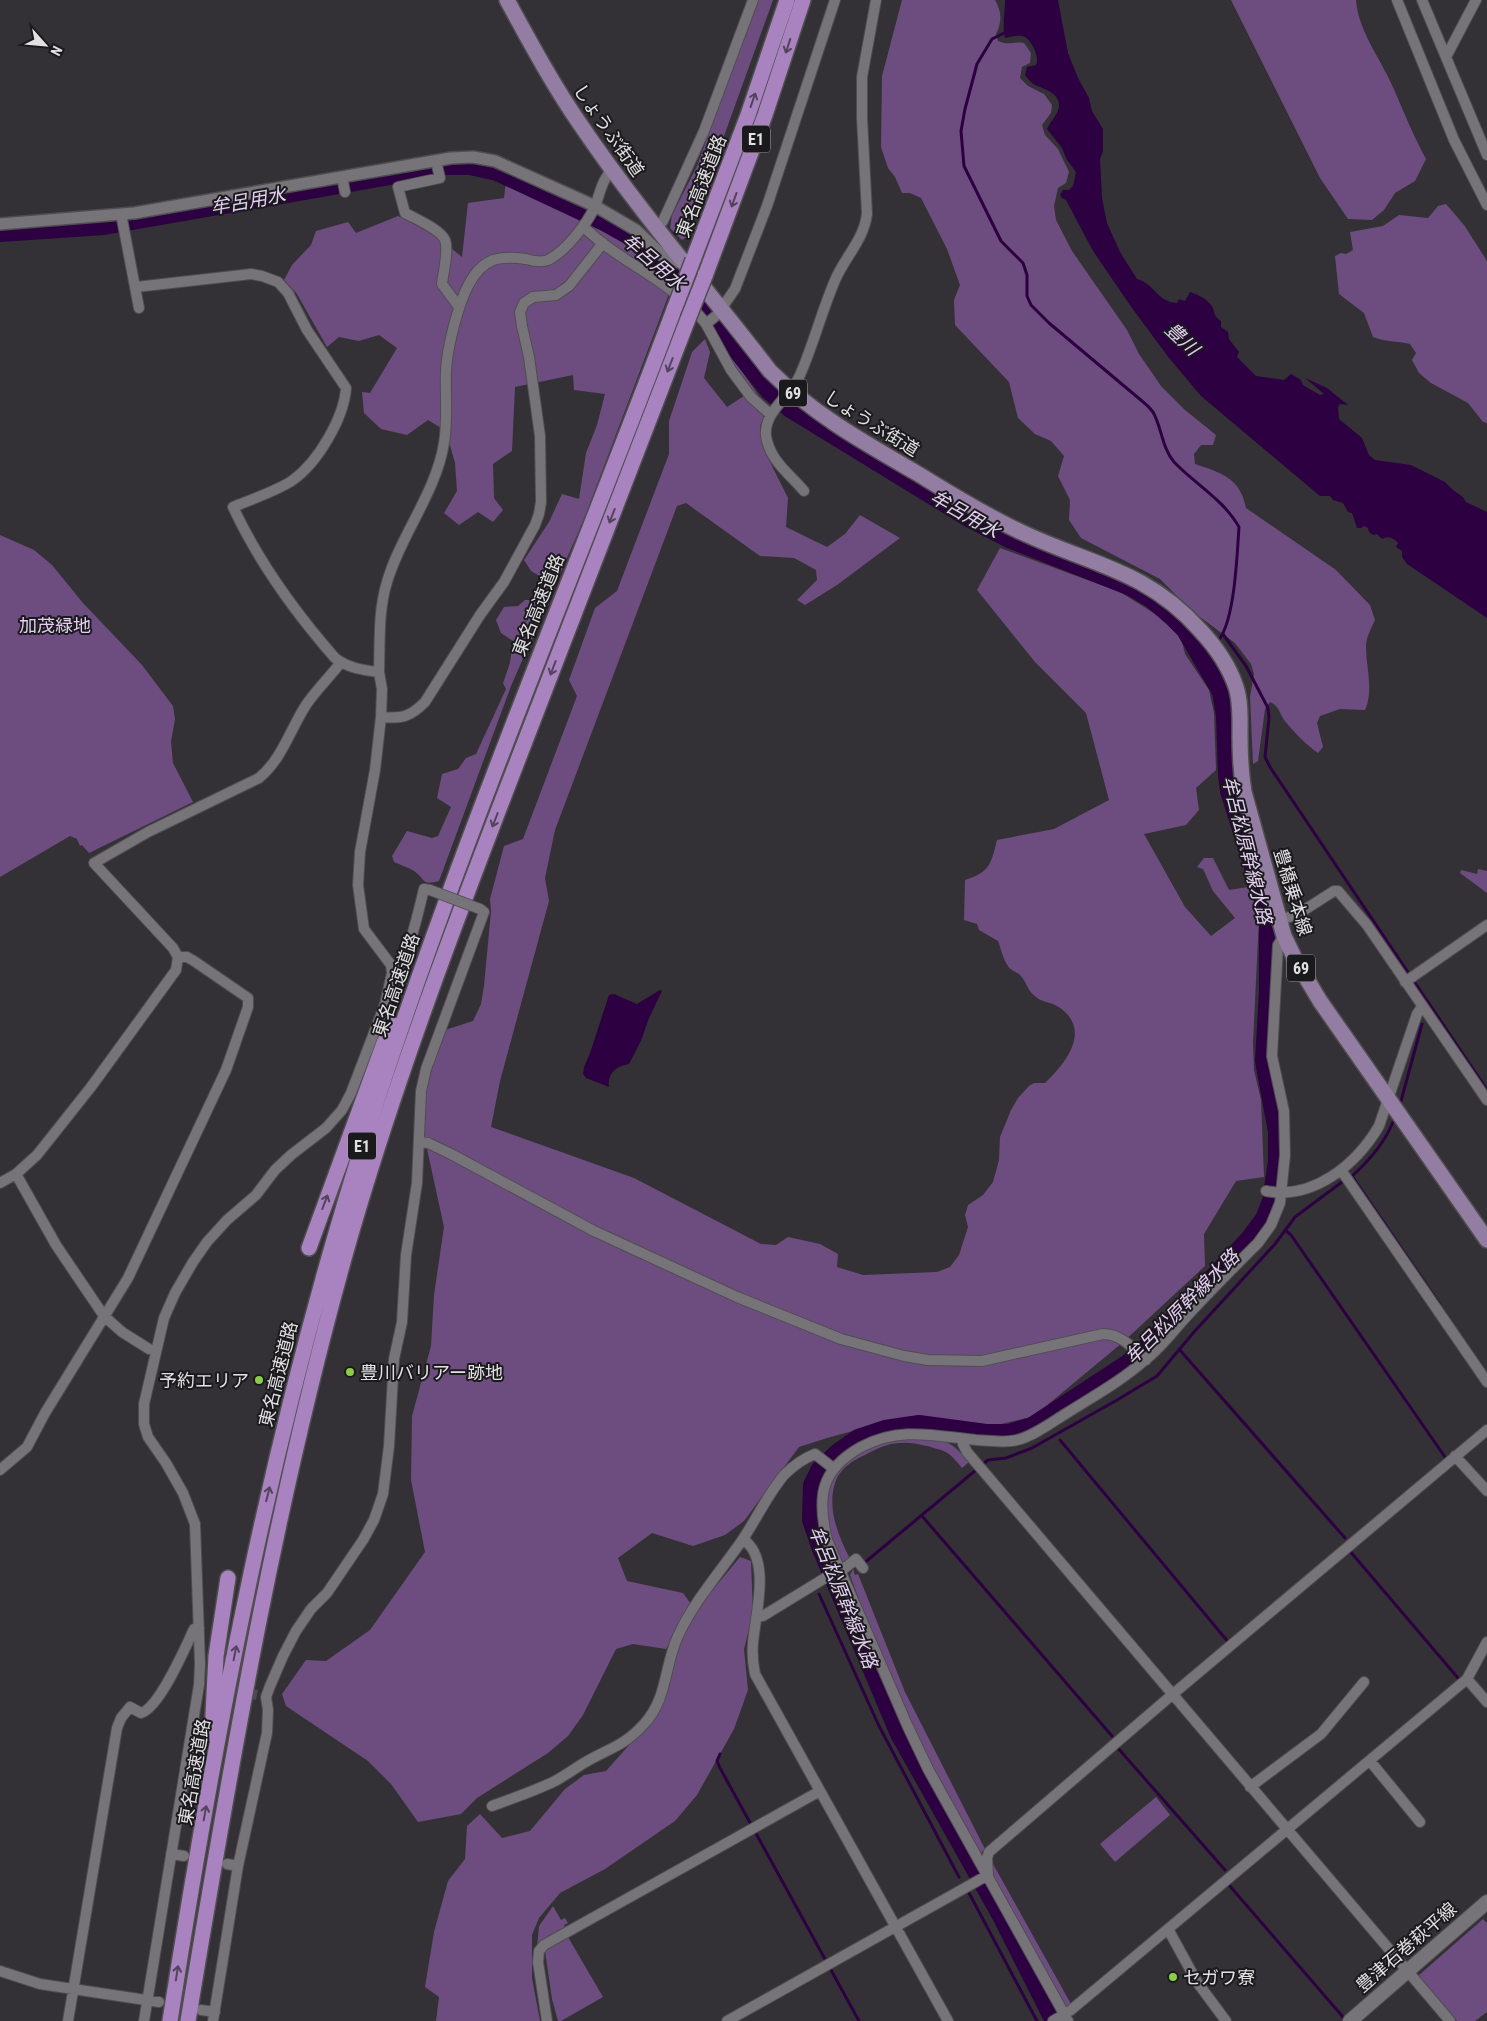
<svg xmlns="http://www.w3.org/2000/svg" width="1487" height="2021" font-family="'Roboto Condensed','Noto Sans JP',sans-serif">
<rect width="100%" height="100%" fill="#333135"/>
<!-- green -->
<path fill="#6d4d80" d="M758,0h15l-85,236 -6,4 -12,-12 2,-13 25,-49z
M902,0h93c7,12 7,22 1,34l2,7c11,5 16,0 26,2l7,10 -1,10 -8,4 -2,11 8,8 16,8 8,11 -1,8 -9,12 3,10 13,14 11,23 -3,11 -8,5 -4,18 2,14 16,31 55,79 12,24 22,32 24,24 31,25 -3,10h-12l-7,9 1,10c27,9 45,14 51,44l90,62 34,35 5,15c-4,9 -9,17 -9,27 0,21 8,43 -1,63l-25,-1 -20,7 -3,7 6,24 -5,6c-13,-9 -24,-21 -34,-33 -5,-8 -5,-14 -14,-18l-5,7 -7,52 -5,3 -3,-67 4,-23 -3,-10 -16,-21 -43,-32 -32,-32 -79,-41 -12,-18 1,-20 -12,-24 6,-20 -13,-15 -16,-7 -17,-16 -9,-36 -54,-57 -1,-25 6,-15 -13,-36 -26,-51 -11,-5h-8l-7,-16 -7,-9 -7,-21 1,-71z
M1231,0h125c2,30 24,58 36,85 11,25 21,50 34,74l-11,22 -20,12 -11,17 -12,10 -24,-1 -28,-41z
M506,182c51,25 135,56 166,104l-88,233 -73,167 -72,195c-18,5 -13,-2 -25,-10 -6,-4 -14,-6 -20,-9l-2,-6 15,-25 25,7 6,-2 13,-29 -14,-9 5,-24 16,-5 8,-11 10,-4 30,-65 -3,-6 7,-20 3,-22 -12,-8 -5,-13 8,-13 14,-1 7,-6h16l7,-19 -17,-10 -7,-11 25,-38 13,-28 17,5 7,-46 11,-28 8,-31 -31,-4 -1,-15 -58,12 -3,64 -19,13 1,34 9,12 -10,12 -15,-10 -19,13 -15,-12 13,-22 -2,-28 -9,-32 -18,-11 -21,15 -26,-6 -17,-16 -2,-21 8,1 27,-45 -18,-13 -20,6 -20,-4 -12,10 -30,-53 -13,-14 8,-15 19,-20 5,-14 32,-9 8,11 42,-17 37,19 27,22 6,-54 36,-5z
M1446,204l18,21 23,36v162l-4,-1 -15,-19 -37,-20 -12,-10 -7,-13 4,-7 -6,-9c-13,-3 -25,-2 -37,-7l-9,-24 -25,-19 -4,-38 6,-3 5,1 7,-4 -3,-18 33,-6 16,-11 29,3 10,-12z
M705,339l5,13 -6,26 23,29 20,-13 -16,-30 -1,-10 37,54 -7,18 3,22 25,50 -2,29 41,20 18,-13 15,-19 40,23 -63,47 -32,20 -8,-5 20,-20 -1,-10 -22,-12 -34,-2 -74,-53 -9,3 -122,324 -10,48 4,23 -49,180 -9,46 143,51 127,66 15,1 12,-8 32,7 18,10 -1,13 26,8 74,-3 13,-5 9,-12 9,-28 -3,-12 3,-10 15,-10 10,-13 6,-22 1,-23 11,-27 7,-12 11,-12 5,-3h11c22,-21 48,-55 12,-77 -7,-4 -15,-4 -21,-9 -9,-6 -9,-15 -16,-22 -3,-3 -9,-4 -12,-9 -5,-7 -7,-17 -10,-25l-19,-11 -2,-6 -13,-4 1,-40c25,-8 26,-16 32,-40l57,-11 55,-29 -23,-87 -51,-51 -58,-72 23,-42 120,44 48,30 12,11 5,21 24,36 5,23 2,57 -20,18 3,22 -13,15 -42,9 41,73 26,29 24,-18 -22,-27 -10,-22 -6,-2 7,-9h9l16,32 19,-3 7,10 4,21 -6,125 1,27 7,30 3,77 -28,4 -32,53 1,32 -83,77 -88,73 -37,9 -97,-7 -73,20 -28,9 -55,74 -19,14 -32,11 -41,-13 -34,25 9,23 56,12 8,11 -25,45 -33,-5 -17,5 -33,66 -15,21 -20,17 -71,45 -16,16 -43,8 -27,-38 -23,-23 -82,-55 -4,-12 24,-34 20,1 44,-31 55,-78 -14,-72 1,-64 19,-70 3,-51 10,-68 -22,-101 4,-42 16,-53 31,-10 8,-17 3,-18 7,-75 -1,-12 14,-53 19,-7 54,-143 -8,-16 26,-72 22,-17 52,-137v-33l23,-69z
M0,535l34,15 18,15 31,38 59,62 31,41 2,13 -4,23 2,21 20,39 -104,51 -7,-8 -2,1 -3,-7 -7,-3 -70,41z
M1478,869l9,2v22l-27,-20 1,-3 16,4z
M910,1437c32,3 37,-1 59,25l-7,6c-4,-5 -8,-10 -13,-14 -5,-4 -13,-5 -18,-7 -28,-7 -41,-6 -66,8 -13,6 -25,13 -30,28 -8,25 3,52 14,74l-1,5 -6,2 -11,-25 -4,-24 -1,-27 20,-26 26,-16 19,-6z
M740,1557l11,4 2,53 -9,35 4,41 -14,39 -37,66 -22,26 -70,48 -45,24 -21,25 -7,17v43l8,43h-104l3,-24 -14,-10 9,-55 14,-51 17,-22 2,-33 13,-12 22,24 28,-7 35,-42 19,-14 22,-4 48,-54 17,-38 8,-34 16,-34z
M853,1569l2,6 3,-1 47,118 80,157 -4,4 -3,-1 -45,-81 -61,-136 -22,-60z
M1156,1797l14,18 -55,47 -15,-18z
M992,1854l1,10 78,140 -4,3 -3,-1 -73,-131z
M553,1906l8,14 4,-2 3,5 -4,2 2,5 -29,17 2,-21z
M1483,1919l4,4v89l-12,9h-18l-39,-45z
M568,1937l35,60 -42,24h-3l-6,-22 -7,-48z"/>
<!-- water -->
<path fill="#2d0141" d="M1005,0h53l10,53 10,25 11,20 3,13 11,18v22l-3,8 2,39 5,25 13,29 17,27c18,5 20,23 40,24l2,-4 6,2 5,-9c7,2 17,7 21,13 5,6 1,11 10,16v6l7,5 1,7 10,13 -2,5 19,19 28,4 7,-6 10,6 2,5 17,10 4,-1 -19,-16 22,10 21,17 -8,-1 -2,3 1,12 23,19 7,17 6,5 36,5 34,17 8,8 10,7 3,5 21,10v106l-80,-54 -5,-7v-6l-6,-4 2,-4c-4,-5 -10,-8 -16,-4l-5,-5 -4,1 -4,-3 -1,-4 -4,-2 -3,2h-4l-5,-15 -4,-1 -5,-9 -10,-3 -3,-4h-10l-119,-100 -32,-38 -37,-50 -39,-57 -27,-51 -4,-2 -2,-3 3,-5h6l4,-4 3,-14 -9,-12 -5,-12 -15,-19c3,-7 11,-15 12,-22 1,-15 -16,-18 -26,-23 -3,-3 -6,-6 -8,-9l2,-8 9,-2c4,-7 -4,-24 -11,-28 -5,-3 -15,0 -20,1 -3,-13 0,-25 0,-38z
M660,990l2,1 -13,27 -8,23 -12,23c-13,2 -22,10 -20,23l-23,-9 -3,-4 1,-7 6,-14 19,-58 5,-1 23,10z"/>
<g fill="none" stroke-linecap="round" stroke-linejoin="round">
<!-- stream -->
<path stroke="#2d0141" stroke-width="3" d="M1006,32l-14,7 -15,25 -12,45 -4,22 3,35 37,75 22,22 4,12v21l4,9 18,18 93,78c4,3 8,7 11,11 9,16 9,36 21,50 21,22 50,38 65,65 -2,27 -4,99 -23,116
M1223,634l23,32 22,42 1,10 -4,39 5,10 217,323
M1200,655l9,-7
M1401,1101l21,-77
M1352,1176l88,129
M1351,1177c18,-16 33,-33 42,-55
M1285,1230l6,5 154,222
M1179,1349l166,189
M1060,1440l169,203
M922,1516l190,220
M1349,1550l109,128
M863,1564l125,-104 18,-2 26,-10 85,-48 40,-24 37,-44 81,-88 20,-27 47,-35
M819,1594l60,132 80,151
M1117,1747l108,123
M720,1754l-3,7 3,7 139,253
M1229,1885l114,132
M968,1891l69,130"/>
<!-- river -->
<path stroke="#2d0141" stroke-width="18" d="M0,233l104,-7 343,-60h23l27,6 105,49 27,15 40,35 36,40 64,80 20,17 181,111 39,20 122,48 20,12 21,18 13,13 36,62 4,24 2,59 2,16 32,101 7,33v66l-4,70 13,71v29l-6,40 -7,18 -15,20 -99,105 -22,19 -96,63 -23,7h-23l-67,-9 -34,5 -27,9 -20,14 -18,17 -8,16 -1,35 10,29 78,185 101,180 54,107"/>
<!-- minor-tunnel -->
<path stroke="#4d4b4f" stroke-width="10" stroke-dasharray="10 5" stroke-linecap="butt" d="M221,1688l36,7"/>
<!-- minor casing -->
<g stroke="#4f4d50" stroke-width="12">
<path id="minor" d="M1397,0l57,140 33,65
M1422,0l65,155
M1446,57l30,-57
M436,161l4,17 -42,9 7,26c11,6 35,16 40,27 4,10 -2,34 -3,44l17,23
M343,182l2,10
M122,219l17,89
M583,226c36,37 91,55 123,98l11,-9 18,-26 32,-83 68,-206
M657,227l6,-6 41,-90 49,-131
M136,287l115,-13 11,2 16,6 10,11 19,37 39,58c-2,30 -28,74 -53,92 -14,10 -43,20 -60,27 26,56 61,104 102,151 13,10 27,12 44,14l3,17 -1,28 -6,53 -15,82 -2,33 6,44 27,36 1,8 -7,31 -34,89 -9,17 -16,18 -35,27 -16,15 -19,25 -29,25 -20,22 -14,20 -18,31 -11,25 -20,86v20l4,13 18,26 17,30 12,31 5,140 -1,21 -55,336
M706,324l25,46 20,27 19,17
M804,491c-15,-18 -34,-30 -38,-55 -3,-24 25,-40 34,-61 14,-32 22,-65 36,-97 10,-22 28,-39 31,-64l-5,-96v-41l14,-77
M379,672c1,-29 -1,-61 8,-90 14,-48 49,-89 57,-139 4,-24 1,-48 2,-72 1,-23 12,-67 23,-87 14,-26 30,-29 57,-25 7,2 15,4 22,1 17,-8 40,-37 47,-54 5,-12 7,-28 18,-36
M381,717c21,2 29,0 44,-15l55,-87 24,-33 31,-57 4,-11 2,-12 -1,-66 -11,-79 -7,-31 -2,-14 4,-9 9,-6 23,-2 13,-9 34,-43
M1280,920l18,-6 36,-23h4l29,34 120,175
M392,973c15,-4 28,-69 32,-84l6,1
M1405,982l82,-57
M419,1142l9,1 23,11 143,77 143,66 104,42 63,17 24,4 54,1 121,-27c18,0 30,14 43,26
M1341,1170l146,212
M16,1174l40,71 48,71 18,16 27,17 7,2
M0,1183l16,-9 21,-19 54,-68 85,-117 2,-13 -5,-9 -79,-85 54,-31 111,-54c23,-19 31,-48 47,-73 10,-15 24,-28 35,-43
M1266,1191c47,9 90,-26 113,-65l38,-112 5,-7
M963,1439v5l4,8 483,569
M1455,1456l32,35
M0,1470l27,-23 18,-34 83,-135 98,-208 22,-63v-9l-54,-37 -7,-4h-9
M743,1539c29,20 12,76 10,104 -1,10 0,21 2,31l193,347
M757,1615l6,1 62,-38 16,-7 15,-12 7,9
M1467,1679l20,23
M1370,1761l50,61
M1250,1787l71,-53 43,-52
M492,1806c21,-8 43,-15 63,-25 11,-6 19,-12 29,-18 25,-15 39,-16 60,-39 24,-26 20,-58 34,-88 16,-35 43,-65 65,-97 14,-21 25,-45 41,-64 10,-10 18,-16 31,-21l18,14
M171,1854l13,2
M227,1864l11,2
M1168,1929l29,53 29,39
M0,1971l40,13 119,18
M201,2010l14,2
M68,2021l49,-293 4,-10 9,-11 11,6c19,-6 44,-65 53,-84l5,-1
M213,2021l25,-155 29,-133 1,-23 -2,-13 4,-11 13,-30 13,-25 15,-22 16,-16 36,-53 11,-20 9,-26 6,-48 5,-87 8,-37 4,-67 11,-72 4,-92 5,-22 58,-157 -4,-3
M547,2021l-9,-59 1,-11 5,-6 276,-154
M727,2021l261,-146 -1,-17 2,-6 184,-158 314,-264
M1053,2021l18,-11 396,-331 20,-37
M1068,2021l-140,-252 -20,-42 -81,-187c-10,-43 -7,-70 34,-93 39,-21 74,-11 115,-7 14,1 27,3 41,0 17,-4 35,-18 50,-27 27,-17 54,-32 78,-53 16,-12 28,-29 42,-44 23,-25 47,-49 71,-73l13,-18 9,-22 5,-48 -1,-44 -12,-55 6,-111 6,-9"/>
</g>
<!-- tertiary casing -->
<g stroke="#4f4d50" stroke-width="14">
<path id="tertiary" d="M0,224l134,-11 317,-55 22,-1 22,4 100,45 41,24 29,28 9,5 8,-4"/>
</g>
<!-- secondary casing -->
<g stroke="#4f4d50" stroke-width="16">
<path id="secondary" d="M1350,2021l137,-119"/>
</g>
<!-- primary casing -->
<g stroke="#4f4d50" stroke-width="18">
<path id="primary" d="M507,0c23,42 46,85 73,124 58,86 127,165 190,247 43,43 93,71 145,101 33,20 66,41 102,58 69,34 128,38 183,100 15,16 29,36 36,57 5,15 4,33 4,49 0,19 1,37 4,56l40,144 11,23 25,42 167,239"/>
</g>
<!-- motorway casing -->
<g stroke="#4f4d50" stroke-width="18">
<path id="motorway" d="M693,260l55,-145 39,-115
M705,276l60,-161 38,-115
M309,1248l75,-205 10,-18
M212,1734l4,-78 12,-78
M170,2021c47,-302 105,-604 199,-896 89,-278 204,-546 306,-818
M188,2021c44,-265 89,-529 163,-787 46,-158 104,-311 163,-464 58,-150 116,-300 174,-451"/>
</g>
<!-- minor -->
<use href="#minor" stroke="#767478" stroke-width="10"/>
<!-- tertiary -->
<use href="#tertiary" stroke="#767478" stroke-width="11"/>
<!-- secondary -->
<use href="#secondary" stroke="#767478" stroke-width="14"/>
<!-- primary -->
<use href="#primary" stroke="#947da3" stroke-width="15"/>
<!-- motorway -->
<use href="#motorway" stroke="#a883bf" stroke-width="15"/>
<!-- minor-bridge casing -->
<g stroke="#4f4d50" stroke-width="12" stroke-linecap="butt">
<path id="minor-bridge" d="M430,890l50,19"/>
</g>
<!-- motorway-bridge casing -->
<g stroke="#4f4d50" stroke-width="18" stroke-linecap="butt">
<path id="motorway-bridge" d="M675,307l18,-47
M688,319l17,-43"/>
</g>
<!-- minor-bridge -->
<use href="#minor-bridge" stroke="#767478" stroke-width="10"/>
<!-- motorway-bridge -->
<use href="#motorway-bridge" stroke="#a883bf" stroke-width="15"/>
</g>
<!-- one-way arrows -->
<defs><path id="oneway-shaft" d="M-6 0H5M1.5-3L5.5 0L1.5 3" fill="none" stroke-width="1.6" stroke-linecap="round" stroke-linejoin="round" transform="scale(1.25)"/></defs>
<g stroke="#53435d">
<use href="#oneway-shaft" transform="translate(788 46) rotate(108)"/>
<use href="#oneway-shaft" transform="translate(753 100) rotate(-71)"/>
<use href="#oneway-shaft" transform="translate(734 200) rotate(110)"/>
<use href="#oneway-shaft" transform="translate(670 365) rotate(111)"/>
<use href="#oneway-shaft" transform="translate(612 516) rotate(111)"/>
<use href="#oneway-shaft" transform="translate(553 668) rotate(111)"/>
<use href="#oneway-shaft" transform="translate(495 820) rotate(111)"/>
<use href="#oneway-shaft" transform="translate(325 1202) rotate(-69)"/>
<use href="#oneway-shaft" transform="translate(268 1494) rotate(-76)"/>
<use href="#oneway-shaft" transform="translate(235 1653) rotate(-79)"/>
<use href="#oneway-shaft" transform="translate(205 1813) rotate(-80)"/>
<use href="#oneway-shaft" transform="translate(177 1973) rotate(-81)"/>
</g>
<!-- markers -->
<g fill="#8ace47" stroke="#1a191b" stroke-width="2">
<circle cx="350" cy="1372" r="5"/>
<circle cx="259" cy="1380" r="5"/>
<circle cx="1173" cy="1977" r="5"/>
</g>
<g text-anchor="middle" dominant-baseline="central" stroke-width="4" stroke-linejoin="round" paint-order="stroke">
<!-- shield labels -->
<g fill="#1a191b" stroke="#a6a4a7" stroke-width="1">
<rect x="742" y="125.5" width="28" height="27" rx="4"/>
<rect x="779" y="379.5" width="28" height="27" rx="4"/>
<rect x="1287" y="954.5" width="28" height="27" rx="4"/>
<rect x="348" y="1132.5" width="28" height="27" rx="4"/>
</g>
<g font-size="16" font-weight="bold" fill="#e2e0e3">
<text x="756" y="139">E1</text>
<text x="793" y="393">69</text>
<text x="1301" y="968">69</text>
<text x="362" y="1146">E1</text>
</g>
<!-- street labels -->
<g font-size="18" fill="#e2e0e3" stroke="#1a191b">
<text transform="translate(609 130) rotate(55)">しょうぶ街道</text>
<text transform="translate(701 186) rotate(-69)">東名高速道路</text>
<text transform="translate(872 423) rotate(32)">しょうぶ街道</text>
<text transform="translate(538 605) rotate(-68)">東名高速道路</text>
<text transform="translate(1293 892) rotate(73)">豊橋乗本線</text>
<text transform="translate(396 985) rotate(-71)">東名高速道路</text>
<text transform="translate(278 1374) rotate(-76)">東名高速道路</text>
<text transform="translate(194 1772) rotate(-80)">東名高速道路</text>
<text transform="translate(1406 1947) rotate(-41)">豊津石巻萩平線</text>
</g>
<!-- park labels -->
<g font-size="18" fill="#e5cef4" stroke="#1a191b">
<text x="55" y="625">加茂緑地</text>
</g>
<!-- poi labels -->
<g font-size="18" fill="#e2e0e3" stroke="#1a191b" text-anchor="start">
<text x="360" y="1372">豊川バリアー跡地</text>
<text x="249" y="1380" text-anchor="end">予約エリア</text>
<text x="1183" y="1977">セガワ寮</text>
</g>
<!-- water labels -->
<g font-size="19" font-style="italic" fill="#e5cef4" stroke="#1a191b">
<text transform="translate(248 201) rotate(-10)">牟呂用水</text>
<text transform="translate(654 262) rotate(41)">牟呂用水</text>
<text transform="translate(1182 339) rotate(43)">豊川</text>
<text transform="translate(965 514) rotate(30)">牟呂用水</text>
<text transform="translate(1247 850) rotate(76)">牟呂松原幹線水路</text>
<text transform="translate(1182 1307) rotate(-45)">牟呂松原幹線水路</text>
<text transform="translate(843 1597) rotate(68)">牟呂松原幹線水路</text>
</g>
</g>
<!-- north arrow -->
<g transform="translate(45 45) rotate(117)" stroke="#1a191b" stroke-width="4" paint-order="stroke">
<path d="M0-4L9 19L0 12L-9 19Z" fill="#e2e0e3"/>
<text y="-8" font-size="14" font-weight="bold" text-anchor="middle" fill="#e2e0e3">N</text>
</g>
</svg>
